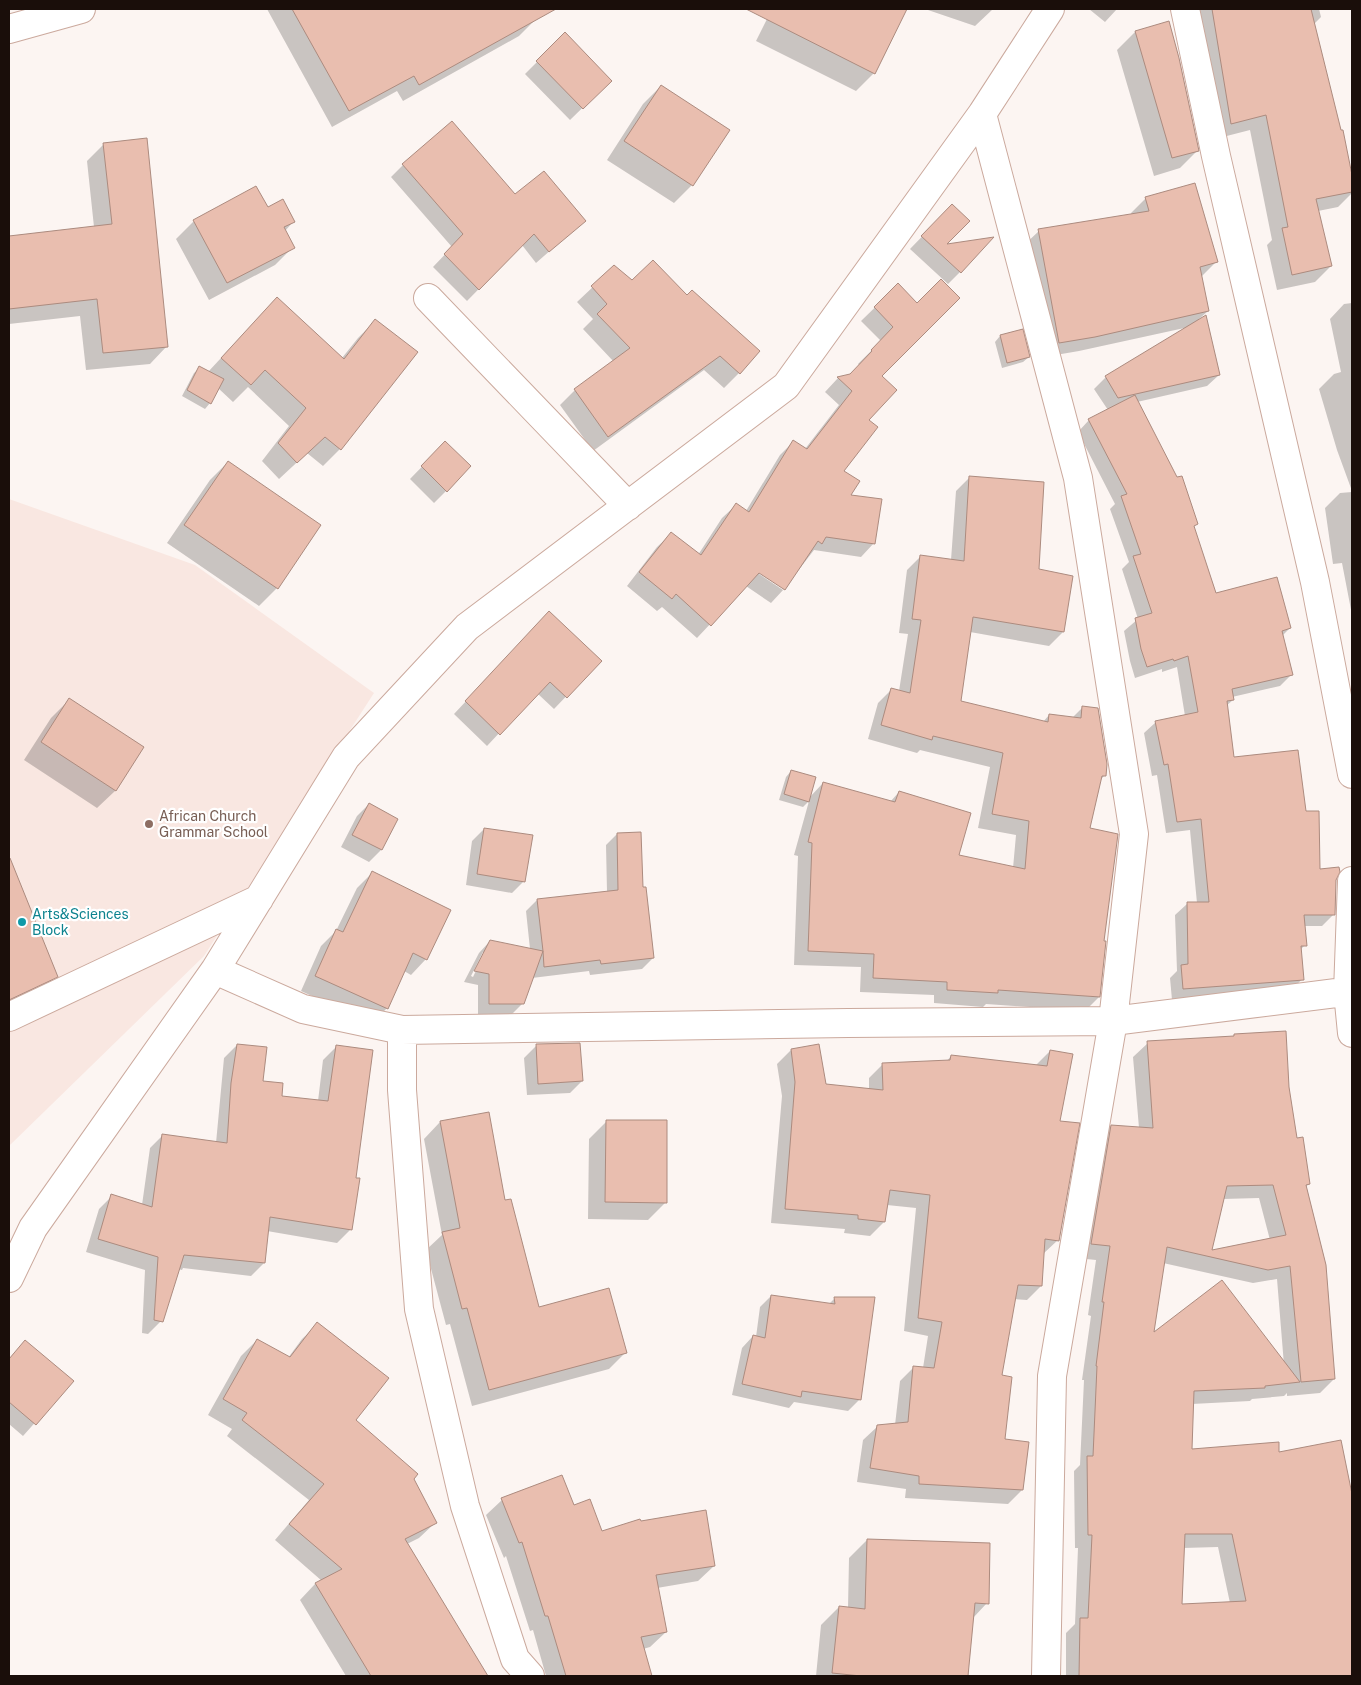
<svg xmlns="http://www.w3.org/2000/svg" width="1361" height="1685" font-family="'Public Sans',sans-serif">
<rect width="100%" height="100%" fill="#fcf5f2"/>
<!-- built -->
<path fill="#f9e7e1" d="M9,499l186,66 179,128 -170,263 -195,190z"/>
<!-- shadow -->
<path fill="#0003" fill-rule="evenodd" d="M267,9h168l3,4 9,-4h83l5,11 -16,16 -116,65 -6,-10 -65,36z
M772,9h134l-32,64 -18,18 -100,-50z
M925,9h68l-18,17z
M1089,9h28l-12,13z
M1194,9h125l2,8 -7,7 26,107h2l10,51v11l-14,14 -20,4 13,55 -16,16 -38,8 -10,-45 5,-5 -22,-110 -35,9z
M1135,32l63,118 -18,18 -26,8 -37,-126z
M565,34l45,47 -40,39 -45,-46z
M661,86l67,44 -36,55 -18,18 -67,-43 36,-56z
M104,144l63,202 -17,18 -64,6 -6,-54 -71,8v-87l85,-10 -7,-66z
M403,165l112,31 69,25 -48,42 -14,-18 -55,56 -34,-34 19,-20 -61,-70z
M1146,198l71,63 -16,16 7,34 -9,8 20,56 -12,11 -70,16 59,122 -3,3 23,68 74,33 -8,8 9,39 -11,11 -48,11 1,3 -7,6 7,53 72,53 13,59 17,9 -1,34 -12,12h-18l1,19 -5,5 2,29 -11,12 -119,9 -2,-22 7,-7 -2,-56 12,-11 10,-1 -7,-73 -24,3 -9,-58 -5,1 -8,-43 12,-11 29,-6 -8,-49 -15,5v-3l-27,9 -5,-17 -6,-30 14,-12 -16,-50 7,-7 -19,-53 5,-5 -37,-72 11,-12 19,-10 -14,-21 12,-12 83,-50 -110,24 -35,6 -20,-112 15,-14 93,-16 -1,-2z
M267,209l26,13 -8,9 8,16 -18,18 -66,35 -33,-61 18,-18z
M940,218l4,28 16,26 -12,12 -38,-35z
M653,261l86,112 -15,15 -20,-18 -111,81 -33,-46 15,-15 39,-28 -31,-33 10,-10 -16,-17 37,-35 18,15z
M898,285l19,20 -37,71 -13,44 -25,51 7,25 25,47 -13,14 -47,-7 -30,39 -13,14 -25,-17 -49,52 -35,-31 -5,4 -30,-25 30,-39 14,-13 27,21 24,-37 14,-13 10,6 34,-56 13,-13 12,7 34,-44 -14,-13 13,-14 11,-2 10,-11 -1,-1 23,-23 -20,-20zM755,568l28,19v3l-30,-20z
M1352,303v188l-15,-41 -18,-61 15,-15 7,-2 -11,-53 14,-15z
M260,316l82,42 16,-20 17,-17 -35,128 -17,17 -16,-13 -28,26 -17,-18 27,-35 -41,-39 -15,15 -15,-14 -8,15 -5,6 -23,-13 12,-23 6,-5 8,4z
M1000,336l29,21 -6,5 -21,6 -7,-26z
M445,443l1,48 -12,12 -24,-24z
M228,462l91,64 -42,62 -18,18 -92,-63 43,-63z
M970,477l67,93 35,7 -9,55 -14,14 -79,-14 -11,70 84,20 6,-7 23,3 11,-11 22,68 -5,5 -12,49 14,113 -3,55 -14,14 -99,-7 -3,3 -49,-4v-8l-74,-3 1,-25 -67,-2 4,-109 -4,-1 15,-54 -6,6 -24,-7 7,-23 5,-6 18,27 14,-15 67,19 9,-10 59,64 55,12 3,-33 -38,-7 12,-61 -70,-17 -3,3 -49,-14 10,-36 14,-14 7,2 9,-57 -9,-1 8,-63 14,-14 30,4 5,-69z
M1352,492v123l-10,-52 -9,1 -8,-56 15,-15z
M537,625l63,36 -46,48 -17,-16 -50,53 -33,-32z
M69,700l74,48 -28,43 -18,17 -73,-48 27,-42z
M369,804l28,15 -16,31 -12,12 -28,-15 16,-31z
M484,829l40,52 -12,12 -46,-8 6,-44z
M617,834l25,54 11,70 -11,11 -52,6 -1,-4 -57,7 -9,25 -12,12h-33v-30l-14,-3 15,-29 11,-12 40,8 -4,-38 11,-11 70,-8 -1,-47zM483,952h2l-12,25 -2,-1z
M9,859l47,117 -21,22 -26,12z
M372,873l54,86 -15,16 -7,-4 -17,37 -15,15 -71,-32 20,-45 15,-15 21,-43z
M1234,1035l54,52 8,53 13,44 -4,3 29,192 -14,14 -33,3v-3l-3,3 -32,3 -2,2 -58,3 -1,46 87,3 62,-12 12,59v176h-286v-43l9,-9 3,-76h-3l-1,-77 6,-6 4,-85h-2l9,-64 -3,-1 8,-55 -19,-2 20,-118 14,-14 28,2 -6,-71 15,-14 83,-5zM1259,1198l11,42 -59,12 12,-53zM1163,1263l90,20 24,-4 7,86 -132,-30zM1218,1547l12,56 -49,2 2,-57z
M237,1045l25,37 18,15 38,4 5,-41 13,-13 19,132h3l-8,51 -13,13 -70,-12 -3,32 -13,13 -68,-8 -1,2 -4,-1 -17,52 -13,13 -6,-1 3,-63 -59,-18 13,-43 13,-13 30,9 8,-57 13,-13 53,8 8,-85z
M536,1046l46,35 -12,12 -43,2 -3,-37z
M791,1050l34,36 44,4v-12l14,-14 63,-2 5,-6 85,9 14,-14 9,71 -1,118 -15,14 -2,32 -14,14 -13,-1 -14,78 4,63 18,50 -14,14 -103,-6 1,-9 -49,-7 6,-42 15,-14 17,-1 5,-44 14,-14 9,1 5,-32 -24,-5 12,-123 -29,-3 -3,17 -14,14 -26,-3 1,-4 -74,-6 11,-127 -5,-32z
M607,1121l59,81 -18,18 -60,-1 1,-80z
M440,1122l64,80 34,106 88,44 -17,17 -137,37 -22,-82 -4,1 -20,-75 16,-15 -18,-96z
M771,1296l58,8 6,-6 25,101 -12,12 -54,-9 -5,6 -57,-13 10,-47 11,-12 3,1 4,-30z
M318,1324l36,96 59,59 22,44 -16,15 -12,6 80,132h-141l-46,-76 15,-16 7,-3 -47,-41 34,-40 -82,-64 5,-7 -24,-14 33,-59 16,-16 31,18 14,-19z
M25,1342l47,39 -49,55 -14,-12v-65z
M502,1500l71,7 28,26 113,33 -16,15 -41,7 9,44 -16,15 -7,2 8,27h-105l-13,-46 -3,1 -24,-75 -2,2 -18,-43z
M867,1540l120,63 -14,15 -6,58h-151l5,-51 18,-18 9,1 1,-50z"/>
<!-- building -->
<path fill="#e9beaf" stroke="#ac8b7f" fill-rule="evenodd" d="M292,9h264l-137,76 -5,-9 -65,35z
M746,9h161l-32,65z
M1212,9h99l30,121h2l9,45v17l-36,7 16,67 -40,9 -10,-47 6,-1 -22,-112 -35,9z
M1169,21l10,37 20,93 -27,7 -37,-127z
M565,32l47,49 -29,28 -47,-48z
M661,85l69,45 -37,56 -69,-45z
M452,121l63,73 29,-23 42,50 -37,31 -15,-18 -55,56 -35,-36 19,-20 -61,-70z
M147,138l21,209 -65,6 -6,-54 -88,10v-73l103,-12 -9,-81z
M1195,183l23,79 -18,5 9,44 -114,26 -36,6 -21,-114 111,-18 -4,-14z
M256,186l12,21 15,-8 12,23 -11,5 11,21 -68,35 -34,-63z
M952,204l18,17 -23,23 47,-7 -33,36 -40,-37z
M653,260l34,35 5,-5 68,61 -20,23 -20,-18 -112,81 -34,-48 56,-41 -33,-34 10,-10 -16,-18 23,-21 18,15z
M941,279l19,19 -78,78 15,14 -28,30 9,7 -34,44 16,10 -9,14 31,4 -7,45 -49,-7 -4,7 -4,-3 -33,49 -26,-17 -48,53 -35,-32 -4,5 -33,-27 32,-40 30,23 35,-52 13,9 44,-72 14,9 45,-58 -15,-14 13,-3 22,-23 -1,-1 22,-23 -19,-20 24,-24 19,20z
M277,297l67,62 31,-40 43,33 -77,98 -16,-13 -28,26 -19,-20 28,-35 -41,-38 -14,15 -30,-27z
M1206,315l14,60 -102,23 -13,-22z
M1023,329l7,28 -23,6 -7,-28z
M199,366l25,13 -13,25 -24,-14z
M1135,395l42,82 5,-1 16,48 -4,2 22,67 61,-16 5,18 9,33 -9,3 11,44 -61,14 2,11 -7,1 7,56 64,-7 8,61h13l1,58 19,-2 1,5 -4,8 -1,35h-31l3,31h-6l3,34 -121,9 -2,-24 7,-1 -1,-62h22l-8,-83 -24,3 -9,-58 -4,1 -9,-44 43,-9 -10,-56 -14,5 -1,-2 -26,8 -6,-18 -6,-31 17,-5 -19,-57 8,-2 -20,-58 6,-2 -39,-75z
M445,441l26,25 -24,26 -26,-26z
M228,461l93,64 -43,64 -94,-64z
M969,476l75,6 -5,87 34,7 -9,56 -91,-15 -12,84 87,21 1,-8 32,4 1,-12 16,2 9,56 -1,12h-4l-12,52 28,6 -14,107h2l-6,56 -102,-7v3l-51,-3v-8l-74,-4 1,-24 -66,-3 4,-108 -4,-1 15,-60 72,20 4,-11 72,22 -12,42 66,14 4,-48 -37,-7 11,-61 -70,-17 -1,4 -51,-15 10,-37 19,5 11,-73 -9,-1 8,-64 44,6z
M549,611l53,50 -35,37 -17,-16 -50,53 -35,-34z
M69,698l75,49 -28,44 -75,-49z
M791,770l25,7 -7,25 -25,-8z
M369,803l29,16 -16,31 -30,-15z
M484,828l49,7 -8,47 -48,-8z
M641,832l2,55h3l8,71 -53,6 -1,-4 -56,7 -1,-16 -19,53h-35v-30l-15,-3 16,-31 53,11 -6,-52 81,-9 -1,-57z
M10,858l48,119 -49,23v-141z
M372,871l79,39 -24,50 -14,-7 -25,56 -73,-33 21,-47 7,3z
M1286,1031l3,56 8,51 6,-1 7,47 -4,1 20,80 9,114 -34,3 -11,-116 -22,4 -101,-23 -13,85 68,-52 78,102 -35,4v2l-71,3 -2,58 87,-7v10l62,-12 11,54v182h-273l1,-58h8l4,-83h-4l-1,-79h6l4,-90h-1l8,-64h-2l8,-56 -19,-2 20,-119 42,3 -6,-87 87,-5v-2zM1273,1185l13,50 -74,15 15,-64zM1185,1534h47l14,67 -64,3z
M580,1043l3,38 -45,3 -2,-40z
M237,1044l30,3 -4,34 20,2 -1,13 46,5 8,-56 37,5 -17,128h4l-8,52 -82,-13 -5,46 -81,-8 -21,67 -9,-2 4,-63 -60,-18 13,-45 41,13 10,-73 65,9 4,-60z
M819,1044l7,40 57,6 -1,-27 68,-3 1,-5 96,11 3,-16 23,4 -13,67 20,2 -21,118 -14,-2 -3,47 -24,-1 -16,90 10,2 -7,62 24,3 -6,48 -104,-6v-8l-49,-8 7,-43 31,-3 5,-56 21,2 8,-46 -24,-4 12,-123 -40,-5 -5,32 -27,-3v-4l-73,-6 10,-127 -4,-33z
M489,1112l16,88 6,-1 28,108 70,-19 18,65 -138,37 -22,-82 -5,1 -20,-77 18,-4 -20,-107z
M606,1120h61v83l-62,-1z
M771,1295l64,9 -1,-7h41l-14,103 -59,-9 -1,6 -59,-13 11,-49 12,3z
M317,1322l72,56 -33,42 62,54 -4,5 23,44 -32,16 83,137h-117l-56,-93 27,-14 -53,-45 35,-40 -82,-64 5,-7 -24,-14 34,-60 33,18z
M25,1340l49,41 -38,44 -27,-23v-43z
M562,1475l12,30 16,-6 12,32 38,-12 1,2 65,-11 9,56 -59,9 11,57 -26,5 11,39h-86l-18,-60h-3l-23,-74 -3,1 -18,-45z
M867,1539l123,4 -1,61 -14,-1 -7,73h-107l-29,-3 7,-67 26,3z"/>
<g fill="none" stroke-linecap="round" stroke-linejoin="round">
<!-- minor casing -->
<g stroke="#cba99d" stroke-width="30">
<path id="minor" d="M1185,9l31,147 99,426 37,192
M9,29l72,-20
M982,114l96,364 56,356 -21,187 -61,355 -6,300
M428,298l200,208
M1352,881l-4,111 4,41
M215,970l131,-213 121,-130 319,-241 196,-272 68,-105
M9,1017l250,-118
M402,1030v60l17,219 46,197 50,153 15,17
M9,1278l24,-50 182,-258 88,39 99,21 446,-7 265,-2 239,-30"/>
</g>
<!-- minor -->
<use href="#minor" stroke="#fff" stroke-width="28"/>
</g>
<!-- markers -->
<circle fill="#8d6e63" stroke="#fff" stroke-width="2" cx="149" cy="824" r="5"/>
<circle fill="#0f9aa8" stroke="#fff" stroke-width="2" cx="22" cy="922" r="5"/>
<g text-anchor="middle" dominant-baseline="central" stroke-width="4.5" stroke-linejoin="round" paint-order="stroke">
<!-- education labels -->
<g font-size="14" fill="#785e54" stroke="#fff" text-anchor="start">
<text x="159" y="816">African Church<tspan x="159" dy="16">Grammar School</tspan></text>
</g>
<!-- culture labels -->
<g font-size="14" fill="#0d838f" stroke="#fff" text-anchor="start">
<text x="32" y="914">Arts&amp;Sciences<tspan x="32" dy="16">Block</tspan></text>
</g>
</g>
<!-- border -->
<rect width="1361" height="1685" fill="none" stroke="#1a0e0a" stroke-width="20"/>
</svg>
